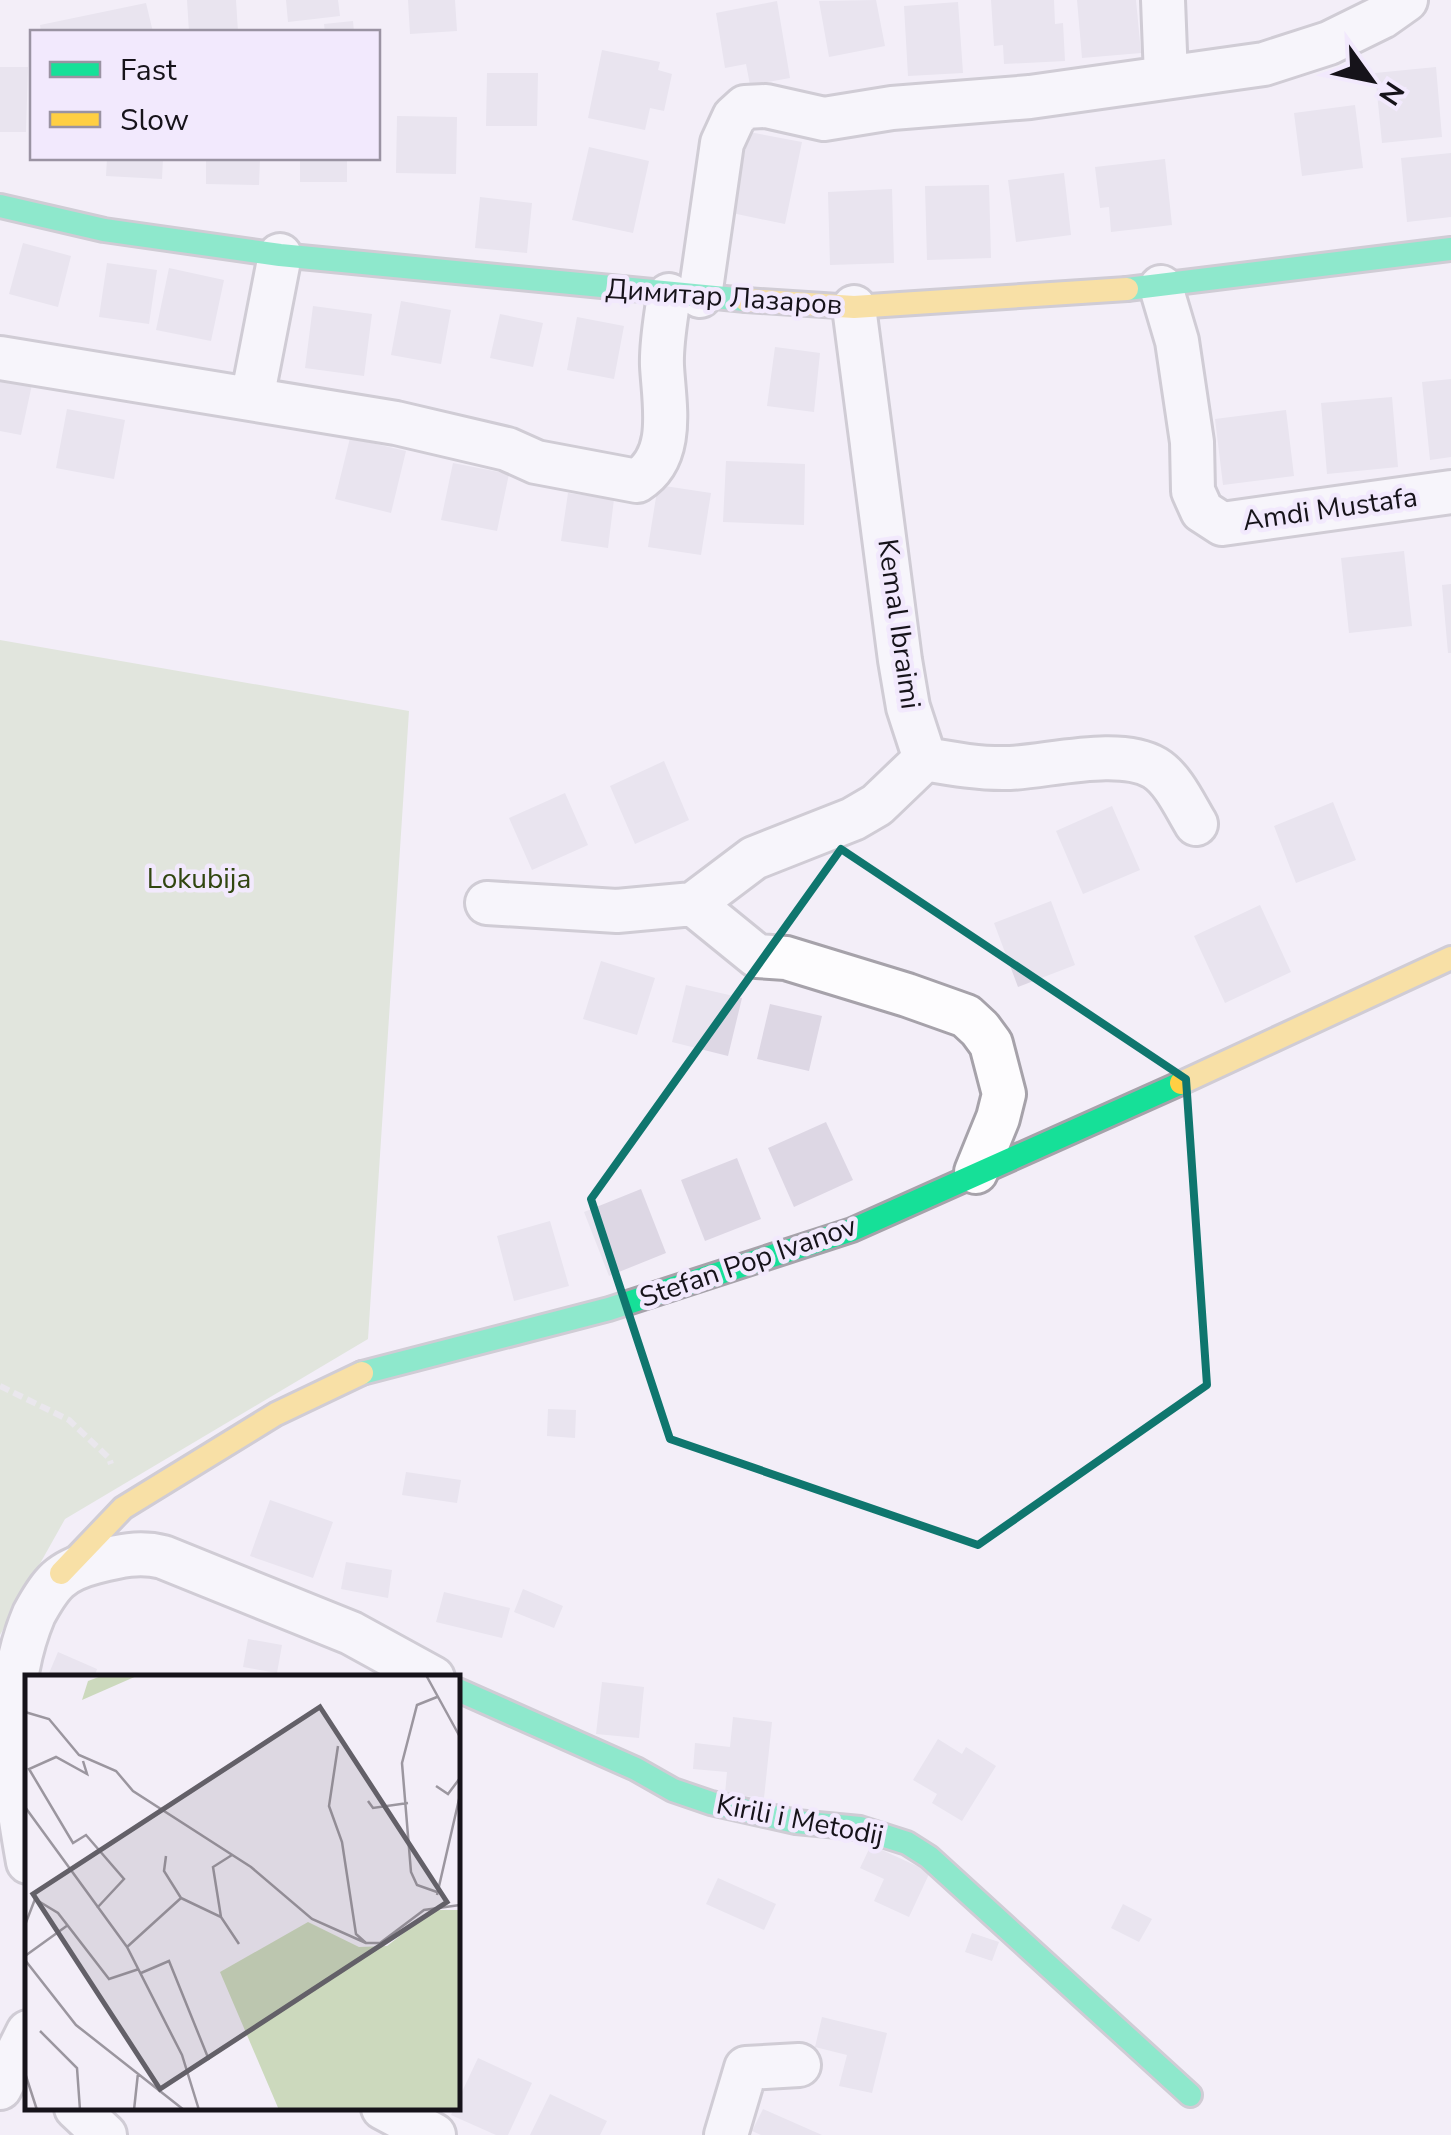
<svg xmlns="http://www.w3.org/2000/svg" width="1451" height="2135" font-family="'Nunito Sans',sans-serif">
<rect width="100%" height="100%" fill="#f3eef8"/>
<!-- green -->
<path fill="#ccd9bd" d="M0,640l409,71 -41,628 -303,180 -65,116z"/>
<!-- building -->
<path fill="#ddd7e4" d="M187,0h49l2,32h-49z
M286,0h52l2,16 -52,6z
M408,0h47l2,31 -47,3z
M876,0l9,46 -56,11 -10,-56z
M991,0h63l1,24 8,-1 2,38 -61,3 -1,-19 -9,1z
M1077,0h59l5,53 -59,5z
M777,1l13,77 -40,7 -4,-21 -21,4 -9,-55z
M958,2l5,71 -55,3 -4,-70z
M146,3l7,29h-112l-1,-7z
M353,21l1,11h-29l-1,-8z
M602,50l58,12 -2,8 14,4 -8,37 -14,-3 -5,22 -57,-12z
M0,67h28l-2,65h-26z
M1436,67l6,70 -60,6 -7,-70z
M487,73h51l-1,53h-51z
M1355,105l8,63 -61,8 -8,-63z
M397,116l60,1 -1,57 -60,-1z
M749,132l53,10 -17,82 -53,-11z
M589,147l60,14 -16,72 -61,-13z
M1451,153v64l-44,5 -6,-64z
M107,158h56l-1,21 -56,-3z
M206,158h54l-1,27 -53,-1z
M300,158h47v24h-47z
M1165,159l7,66 -61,7 -2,-25 -9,1 -5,-41z
M1064,173l7,62 -55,7 -8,-62z
M989,185l2,73 -64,2 -2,-74z
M892,189l2,74 -64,2 -2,-73z
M480,197l52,6 -5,50 -52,-5z
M23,243l48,13 -13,51 -49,-13z
M107,263l50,7 -8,54 -50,-7z
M169,268l55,12 -13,61 -55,-11z
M401,301l50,9 -10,54 -50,-9z
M313,306l59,8 -8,62 -59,-8z
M500,314l43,9 -10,44 -43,-9z
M577,317l47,9 -10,53 -47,-9z
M775,347l45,6 -6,59 -47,-6z
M0,373l33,7 -12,55 -21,-4z
M1451,379v78l-21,3 -8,-78z
M1392,397l6,70 -71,7 -6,-71z
M67,409l58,11 -11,59 -58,-11z
M1286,410l8,66 -71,9 -8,-66z
M350,438l56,13 -15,62 -56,-14z
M726,461l79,3 -1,61 -81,-3z
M453,463l56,11 -12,57 -56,-11z
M658,485l53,8 -10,62 -53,-8z
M568,493l46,6 -6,49 -47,-7z
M1404,551l8,75 -63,7 -8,-75z
M1451,584v69h-3l-6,-68z
M664,761l25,59 -54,24 -25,-58z
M565,793l23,52 -56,25 -23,-52z
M1333,802l23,58 -60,23 -22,-57z
M1112,806l28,64 -57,24 -27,-63z
M1051,901l24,64 -57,22 -24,-64z
M1260,905l31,67 -66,31 -31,-67z
M601,961l54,17 -18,57 -54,-16z
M686,985l56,13 -14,58 -56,-14z
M770,1004l52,12 -13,55 -52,-12z
M826,1122l27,58 -59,27 -26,-59z
M737,1158l24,61 -56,22 -24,-61z
M641,1189l25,64 -57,23 -25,-64z
M550,1221l19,65 -55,15 -17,-65z
M548,1409l28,1 -1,28 -28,-2z
M406,1472l55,8 -4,23 -55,-8z
M270,1500l63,22 -20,56 -63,-22z
M346,1562l46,8 -4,28 -47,-9z
M523,1589l40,17 -9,22 -40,-16z
M444,1592l66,16 -8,30 -66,-16z
M248,1639l34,6 -5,28 -34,-6z
M58,1652l39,17 -3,9h-47z
M602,1682l42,5 -5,51 -43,-4z
M733,1717l39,5 -8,76 -39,-4 2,-22 -34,-3 2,-26 35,4z
M938,1739l24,15 4,-7 30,19 -34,55 -30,-18 5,-9 -24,-14z
M871,1845l59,27 -21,45 -35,-16 10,-22 -24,-11z
M718,1878l58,26 -12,26 -58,-26z
M1123,1904l29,15 -13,23 -28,-14z
M972,1933l27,9 -7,19 -27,-9z
M822,2017l65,16 -15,60 -33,-7 8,-31 -32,-8z
M478,2058l54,25 -24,52h-12l-45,-20z
M550,2094l57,27 -7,14h-70z
M763,2109l59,26h-61l-9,-4z"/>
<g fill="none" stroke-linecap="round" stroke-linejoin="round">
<!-- street casing -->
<g stroke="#a6a2aa" stroke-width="48">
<path id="street" d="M1163,0l3,77
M1161,287l16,54 15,101 1,49 9,20 20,13 229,-32
M700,296l22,-153 12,-26 11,-10 21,-1 58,13 68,-11 138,-11 234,-33 65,-21 53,-26 24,-17
M854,307l46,353 8,47 17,52
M0,358l396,65 111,26 29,13 101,19c39,-24 27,-77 25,-115 -1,-23 4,-48 7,-71
M252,399l28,-144
M925,759c28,5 56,10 85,9 40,-2 110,-21 145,0 18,11 30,38 41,56
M487,903l130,8 76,-7 61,-46 99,-39 24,-14 48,-46
M693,904l64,52 29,2 121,37 59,21 14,13 11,15 13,50 -6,24 -22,54
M28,1862c-15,-86 -28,-167 6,-248 17,-31 26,-43 61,-52 24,-6 44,-11 68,-5l188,76 82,45
M0,2088l28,-56
M76,2108l29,27
M383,2108l51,27
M726,2135l20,-67 53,-3"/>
</g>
<!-- fast casing -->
<g stroke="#a6a2aa" stroke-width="28">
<path id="fast" d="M0,206l104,24 176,25 466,45
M1127,289l324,-40
M362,1373l247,-64 243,-79 329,-147
M458,1690l178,79 37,21 38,13 85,19 64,6 47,15 22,14 261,238"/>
</g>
<!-- slow casing -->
<g stroke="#a6a2aa" stroke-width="28">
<path id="slow" d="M746,300l108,7 273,-18
M1181,1083l270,-125
M61,1573l62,-65 153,-94 86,-41"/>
</g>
<!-- path -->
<path stroke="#dfdee1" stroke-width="6" stroke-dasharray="10 5" stroke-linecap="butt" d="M0,1386l69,34 40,38 2,6"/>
<!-- street -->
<use href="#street" stroke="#fdfcfe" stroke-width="42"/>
<!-- fast -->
<use href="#fast" stroke="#16e098" stroke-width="22"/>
<!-- slow -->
<use href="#slow" stroke="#ffcf43" stroke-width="22"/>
</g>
<!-- marked area -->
<path d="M0 0H1451V2135H0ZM841,849l345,230 21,306 -229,160 -308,-106 -79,-240z" fill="#f3eef8" fill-opacity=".55" fill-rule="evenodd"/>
<path fill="none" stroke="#0f766e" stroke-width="8" stroke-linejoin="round" d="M841,849l345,230 21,306 -229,160 -308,-106 -79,-240z"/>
<g text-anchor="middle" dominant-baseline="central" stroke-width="9" stroke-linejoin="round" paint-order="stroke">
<!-- street labels -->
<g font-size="28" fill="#16131a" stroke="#f2e9fd">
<text transform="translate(724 297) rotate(4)">Димитар Лазаров</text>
<text transform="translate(1330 509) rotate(-8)">Amdi Mustafa</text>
<text transform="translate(899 624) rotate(82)">Kemal Ibraimi</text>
<text transform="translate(748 1262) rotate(-19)">Stefan Pop Ivanov</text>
<text transform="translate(800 1820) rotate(11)">Kirili i Metodij</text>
</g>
<!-- park labels -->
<g font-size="28" fill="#314610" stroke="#f2e9fd">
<text x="199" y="879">Lokubija</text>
</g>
</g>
<!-- overview -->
<g transform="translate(25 1675)">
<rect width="435" height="435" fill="#f3eef8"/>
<path d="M79,0h35l-57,25 6,-19zM408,235h27v200h-181l-59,-138 88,-50 51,25 28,-1z" fill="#ccd9bd"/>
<path fill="none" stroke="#9b969f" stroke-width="2.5" d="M401,0l34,62M412,22l-20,8 -15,58 9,109 6,13 20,7M0,37l24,7 30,36 37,16 17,20 118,76 61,52 54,24M313,71l-9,60 13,36 14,92 10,9h14l44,-33 36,-5M58,86l4,13 -31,-17 -27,12 44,74 13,-8 38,44 -27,29M411,111l12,8 12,-16M343,126l5,7 35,-5M0,132l102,140 55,108 17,55M141,181l-2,15 17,27M412,220l23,-100M156,223l40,19 18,27M196,242l-8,-50 19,-12M0,250l10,-26 23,14 51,66 30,-10M102,272l54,-49M0,281l43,-31M0,285l51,65 108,85M116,298l28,-12 40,99M15,356l37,37 3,42M0,398l12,37M109,435l4,-37"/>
<path fill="#636068" fill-opacity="0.15" stroke="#636068" stroke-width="5" d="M295,32l127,195 -287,187 -127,-195z"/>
<rect width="435" height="435" fill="none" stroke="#16131a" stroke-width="5"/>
</g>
<!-- legend -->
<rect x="30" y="30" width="350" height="130" fill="#f2e9fd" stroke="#9a93a2" stroke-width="2.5"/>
<rect x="50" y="62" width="50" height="15" fill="#16e098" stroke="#9a93a2" stroke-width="2.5"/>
<text x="120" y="80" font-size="30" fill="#16131a">Fast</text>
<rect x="50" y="112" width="50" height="15" fill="#ffcf43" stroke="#9a93a2" stroke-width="2.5"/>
<text x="120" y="130" font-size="30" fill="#16131a">Slow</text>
<!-- north arrow -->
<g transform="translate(1371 80) rotate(123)" stroke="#f2e9fd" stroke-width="8" paint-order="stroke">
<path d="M0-8L18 38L0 25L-18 38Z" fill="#16131a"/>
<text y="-15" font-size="28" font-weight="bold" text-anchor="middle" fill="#16131a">N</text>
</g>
</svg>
